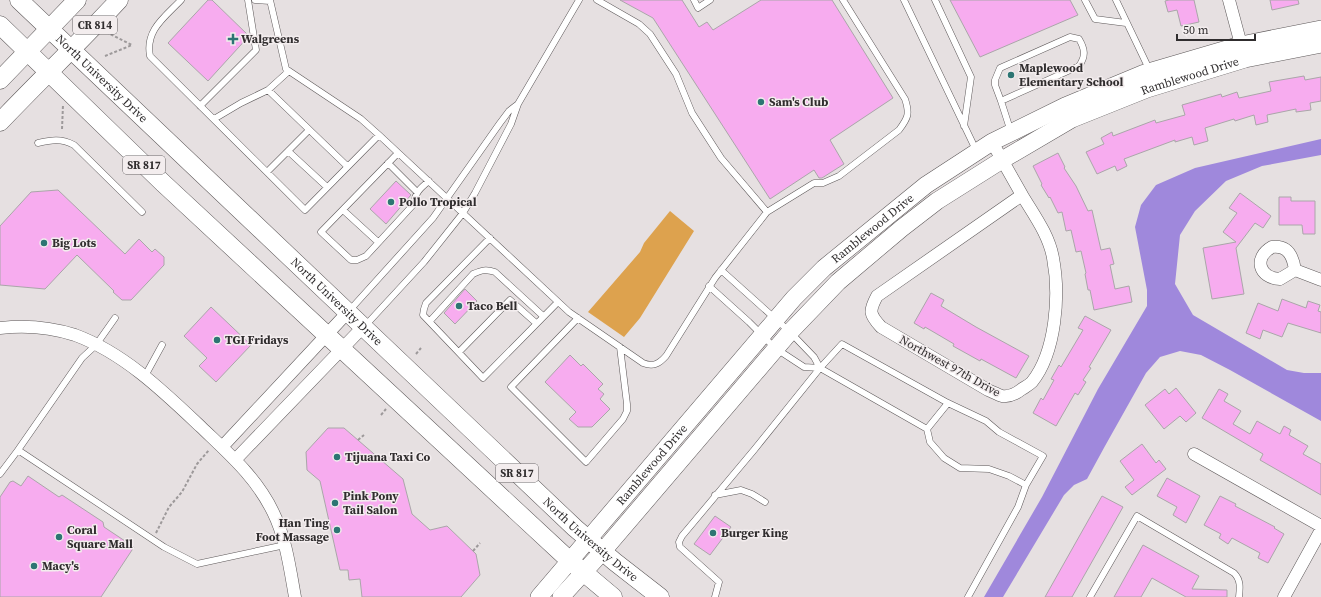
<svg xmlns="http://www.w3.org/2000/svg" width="1321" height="597" font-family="'Source Serif 4',serif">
<rect width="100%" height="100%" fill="#e6e0e1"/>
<!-- green -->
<path fill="#dda24e" d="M670,211l24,20 -54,87 -16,19 -36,-25 52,-60 4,-9z"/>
<!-- water -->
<path fill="#9f88dc" d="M1321,139v16l-59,11 -36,15 -31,30 -15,24 -5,49 18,31 94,55 17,3h17v48l-91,-51 -29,-15 -21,-4 -20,6 -14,16 -41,73 -18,33 -13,6 -10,10 -61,102h-19l58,-100 56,-108 49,-83v-16l-12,-63 6,-22 15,-20 39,-17z"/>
<!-- building -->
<path fill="#f7acef" stroke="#aaa6a9" d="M208,0h4l37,36 -41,45 -40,-38z
M620,0h62l17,27 8,-5 6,8 48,-30h71l61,98 -63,42 14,24 -22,14h-3l-5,-8 -44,29 -117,-181z
M950,0h120l8,15 -98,42z
M1169,0h25l5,22 -18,4 -4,-16 -9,2 -3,-11z
M1270,0h28l1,4 -27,6z
M1304,76l1,4 16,-3v24l-11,2 1,7 -15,2v-3l-29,6 1,7 -12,3 -2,-10 -19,6 -1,-2 -29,9 3,13 -14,4 -2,-8 -17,5v-2l-51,19 3,7 -10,5 -2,-5 -18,8 -11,-22 18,-8 -3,-6 11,-6 1,4 42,-16 1,3 29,-8 -3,-10 39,-11 1,3 15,-5 2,6 32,-7 -2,-9z
M1058,153l7,14 -1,1 12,18 12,25 4,-1 9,40 9,-2 4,16 -4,1 5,24 14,-3 3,16 -38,8 -4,-20h-2l-3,-16 1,-1 -5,-22 -5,1 -5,-22 -5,1 -4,-19 -4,1 -8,-16 -1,1 -8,-13 1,-1 -9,-18z
M396,181l15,14 -25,29 -16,-15z
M58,190l67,64 14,-15 13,13 3,-3 9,8v8l-33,35h-9l-9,-8 1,-1 -37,-36 -32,34 -45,-4v-59l31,-34z
M1240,193l31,23 -8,12 -8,-5 -19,25 8,46 -32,5 -9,-51 33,-6 -13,-10 14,-19 -8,-5z
M1279,197h12v4h24v33h-12l-1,-9h-23z
M465,289l12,12 -22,23 -11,-11z
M931,293l13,7 -3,6 35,21 53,29 -13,22 -35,-19 -1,2 -27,-15 1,-2 -29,-17 -1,2 -10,-6z
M1282,299l24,9 2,-7 12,4 -2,6 3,1v21l-33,-10 -6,14 -19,-7 -3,9 -14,-6 12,-30 20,8z
M211,307l40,38 -35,37 -17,-16 8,-8 -23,-22z
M1085,316l26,14 -22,37 2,1 -8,12 3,2 -8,13 -3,-2 -19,33 -23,-13 8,-15 2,2 11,-20 -3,-1 8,-14 2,2 22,-37 -5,-2z
M570,355l11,11 2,-2 20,20 -5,5 6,5 -4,5 10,10 -18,18h-14l-9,-8 7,-7 -31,-30z
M1176,388l20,25 -10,9 -6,-6 -16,13 -19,-24 20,-16 4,5z
M1219,389l9,5 -4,7 17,10 -8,13 17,10 7,-13 23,13 4,-8 7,4 -2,5 19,11 -5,8 18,10v31l-61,-35 3,-6 -61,-36z
M328,428h16l59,51 9,35 18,16 17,-4 29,28 4,21 -19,22h-99l-2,-18 -11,1 -1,-10h-8l-20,-89 -13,-11 -1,-18z
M1142,444l14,19 3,-3 7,9 -34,26 -7,-8 9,-7 -14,-19z
M28,476l31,21 3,-2 41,27 1,5 30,20 -33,50h-101v-100l10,-15 3,-1 8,5z
M1167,478l33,18 -14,27 -13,-8 4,-8 -20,-11z
M1102,496l21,11 -51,90h-27z
M1220,496l16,8 -1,2 40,21 -1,1 10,6 -16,29 -10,-5 2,-5 -28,-15 -4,6 -9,-6 2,-4 -17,-9z
M715,516l16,11 -21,28 -16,-11z
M1143,545l56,31 -7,13 35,1v7h-41l-34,-19 -11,19h-27z"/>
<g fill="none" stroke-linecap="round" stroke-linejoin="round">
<!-- lane casing -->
<g stroke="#5d5859" stroke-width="7">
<path id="lane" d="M181,0c-16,17 -36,30 -31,56l155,154 74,-75
M255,0l15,1
M270,0l16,69 75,50 18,16 190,177 74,51c10,4 16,1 23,-7l49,-78 52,-66 -46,-54 -29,-45 -16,-39 -26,-40 -11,-10 -42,-24
M694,0l4,8 12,-8
M904,0l72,150
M935,0l36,77 -7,49
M1085,0l10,19 31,4
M1116,0l34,71
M268,90l79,76
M1001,101l78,-35c7,-10 6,-17 0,-27l-9,-2 -70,31 -5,12v5l6,16 10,31
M200,106l56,-56 -8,-50
M214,119l27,-16 27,-13 21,-19
M38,143c13,-3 23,-5 36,2l68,67
M288,151l39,36
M398,153l-77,79 30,28h6l9,-4 47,-51c3,-13 6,-16 16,-24
M388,163l29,29
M267,172l42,-42
M343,210l35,32
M767,212l47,-29h9l16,-7 60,-46c9,-12 11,-16 6,-31l-62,-99
M490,238l-64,65 -2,6 -1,6 60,63 75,-76
M721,270l69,62 24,25 6,11
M709,286l40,36 26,26 29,19 16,1 107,61 3,13 14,16 16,10 29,1 20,7 17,9 17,-29 -44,-24 -13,-11 -38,-18 -106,-59 -22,24 -66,82 -72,86 -3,6 1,5 39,35 -4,15
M349,311l84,-93 67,-95 9,-12 9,-7
M578,318l-67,69 75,75 37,-43 4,-8v-7l-7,-57
M430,321l43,-47c9,-4 13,-5 22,-2l48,44
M365,326l59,-64 39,-49 12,-20 36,-69 7,-20 61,-104
M459,352l51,-52 26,23
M145,376l17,-31
M927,429l21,-26
M18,450l146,97 33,17 88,-19
M0,474l18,-24 64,-92 14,-13 19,-27
M715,495l26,-5 11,4 13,8
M968,597l50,-90 8,-22
M1090,597l47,-81 97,57c7,7 6,15 5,24"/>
</g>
<!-- street casing -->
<g stroke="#5d5859" stroke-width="13">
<path id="street" d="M1229,0l14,52
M992,142l30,53
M1022,195c12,20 27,40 31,63 7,37 3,94 -21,124 -3,3 -7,5 -10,7 -5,4 -13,8 -20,7 -4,-1 -9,-4 -14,-6l-107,-63c-12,-13 -12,-16 -4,-31z
M1272,247c16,-2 21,9 23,23l-15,9c-21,-1 -27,-21 -8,-32z
M1295,270l26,10
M0,328c26,-3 50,-1 75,7 49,18 89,57 126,92 28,27 55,50 72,85 13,26 17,57 22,85
M222,447l125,-134
M1194,454l127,72
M235,460l128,-133
M1284,597l37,-67"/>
</g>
<!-- secondary casing -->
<g stroke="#5d5859" stroke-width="18">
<g id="secondary">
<path id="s1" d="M539,597l255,-299 30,-30 102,-83 66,-43 73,-36 77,-32 99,-29 80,-16"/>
<path id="s2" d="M561,597l42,-46 187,-219 48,-50 64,-54 35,-27 65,-41 70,-41 75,-30 98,-30 76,-15"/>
</g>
</g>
<!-- primary casing -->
<g stroke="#5d5859" stroke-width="19">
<g id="primary">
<path id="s3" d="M19,0l556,528 40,34 45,35"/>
<path d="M0,25l163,158 406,377 44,37"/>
<path d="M0,80l77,-80"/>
<path d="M0,122c39,-41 80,-80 119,-122"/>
</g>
</g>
<!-- path -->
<path stroke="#9d999a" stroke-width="2" stroke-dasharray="3 2" stroke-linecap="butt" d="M105,56l27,-11 -26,-13
M62,129l1,-24
M416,354l5,-6
M381,415l5,-6
M358,440l6,-5
M156,533l13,-26 13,-15 15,-28 12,-14
M473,551l7,-8"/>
<!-- lane -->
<use href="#lane" stroke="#fff" stroke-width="6"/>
<!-- street -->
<use href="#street" stroke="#fff" stroke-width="12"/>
<!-- secondary -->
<use href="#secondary" stroke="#fff" stroke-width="17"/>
<!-- primary -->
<use href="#primary" stroke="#fff" stroke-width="18"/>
</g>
<!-- markers -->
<g fill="#2c7573" stroke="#f3edee" stroke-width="1.5">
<path d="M231 33h4v4h4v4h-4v4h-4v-4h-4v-4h4z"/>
<circle cx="1011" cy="75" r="4"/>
<circle cx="761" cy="102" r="4"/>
<circle cx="391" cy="202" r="4"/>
<circle cx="44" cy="243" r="4"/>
<circle cx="459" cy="306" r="4"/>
<circle cx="217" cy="340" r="4"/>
<circle cx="337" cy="457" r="4"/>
<circle cx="335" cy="503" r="4"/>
<circle cx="337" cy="530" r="4"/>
<circle cx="713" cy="533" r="4"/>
<circle cx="59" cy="537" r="4"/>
<circle cx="34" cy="566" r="4"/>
</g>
<g text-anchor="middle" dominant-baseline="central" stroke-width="3" stroke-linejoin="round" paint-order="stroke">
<!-- shield labels -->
<g fill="#f3edee" stroke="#6a6768" stroke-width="1">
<rect x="73" y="16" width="44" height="18" rx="3"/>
<rect x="123" y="156" width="42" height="18" rx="3"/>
<rect x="496" y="464" width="42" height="18" rx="3"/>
</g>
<g font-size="11" font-weight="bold" fill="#302d2e">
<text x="95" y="25">CR 814</text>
<text x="144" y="165">SR 817</text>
<text x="517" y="473">SR 817</text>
</g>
<!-- poi labels -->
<g font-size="12" font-weight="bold" fill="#302d2e" stroke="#f3edee" text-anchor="start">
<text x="241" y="39">Walgreens</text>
<text x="1019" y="68">Maplewood<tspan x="1019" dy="14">Elementary School</tspan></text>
<text x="769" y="102">Sam's Club</text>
<text x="399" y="202">Pollo Tropical</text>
<text x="52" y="243">Big Lots</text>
<text x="467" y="306">Taco Bell</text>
<text x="225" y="340">TGI Fridays</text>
<text x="345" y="457">Tijuana Taxi Co</text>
<text x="343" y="496">Pink Pony<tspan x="343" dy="14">Tail Salon</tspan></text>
<text x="329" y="523" text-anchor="end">Han Ting<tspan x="329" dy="14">Foot Massage</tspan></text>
<text x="67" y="530">Coral<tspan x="67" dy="14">Square Mall</tspan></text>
<text x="721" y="533">Burger King</text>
<text x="42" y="566">Macy's</text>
</g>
<!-- street labels -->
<g font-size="12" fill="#302d2e" stroke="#f3edee">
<text stroke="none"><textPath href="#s2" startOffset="831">Ramblewood Drive</textPath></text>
<text stroke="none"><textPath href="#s3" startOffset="114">North University Drive</textPath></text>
<text stroke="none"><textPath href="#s1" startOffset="498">Ramblewood Drive</textPath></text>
<text stroke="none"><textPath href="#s3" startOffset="438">North University Drive</textPath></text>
<text transform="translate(950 366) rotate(29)">Northwest 97th Drive</text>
<text stroke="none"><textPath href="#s1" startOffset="174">Ramblewood Drive</textPath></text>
<text stroke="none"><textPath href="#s3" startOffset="786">North University Drive</textPath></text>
</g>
</g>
<!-- scale -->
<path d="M1177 34v6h78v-6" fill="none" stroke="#302d2e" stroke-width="2"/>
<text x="1183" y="34" font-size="12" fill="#302d2e" stroke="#f3edee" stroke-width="3" paint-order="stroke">50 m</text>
</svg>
